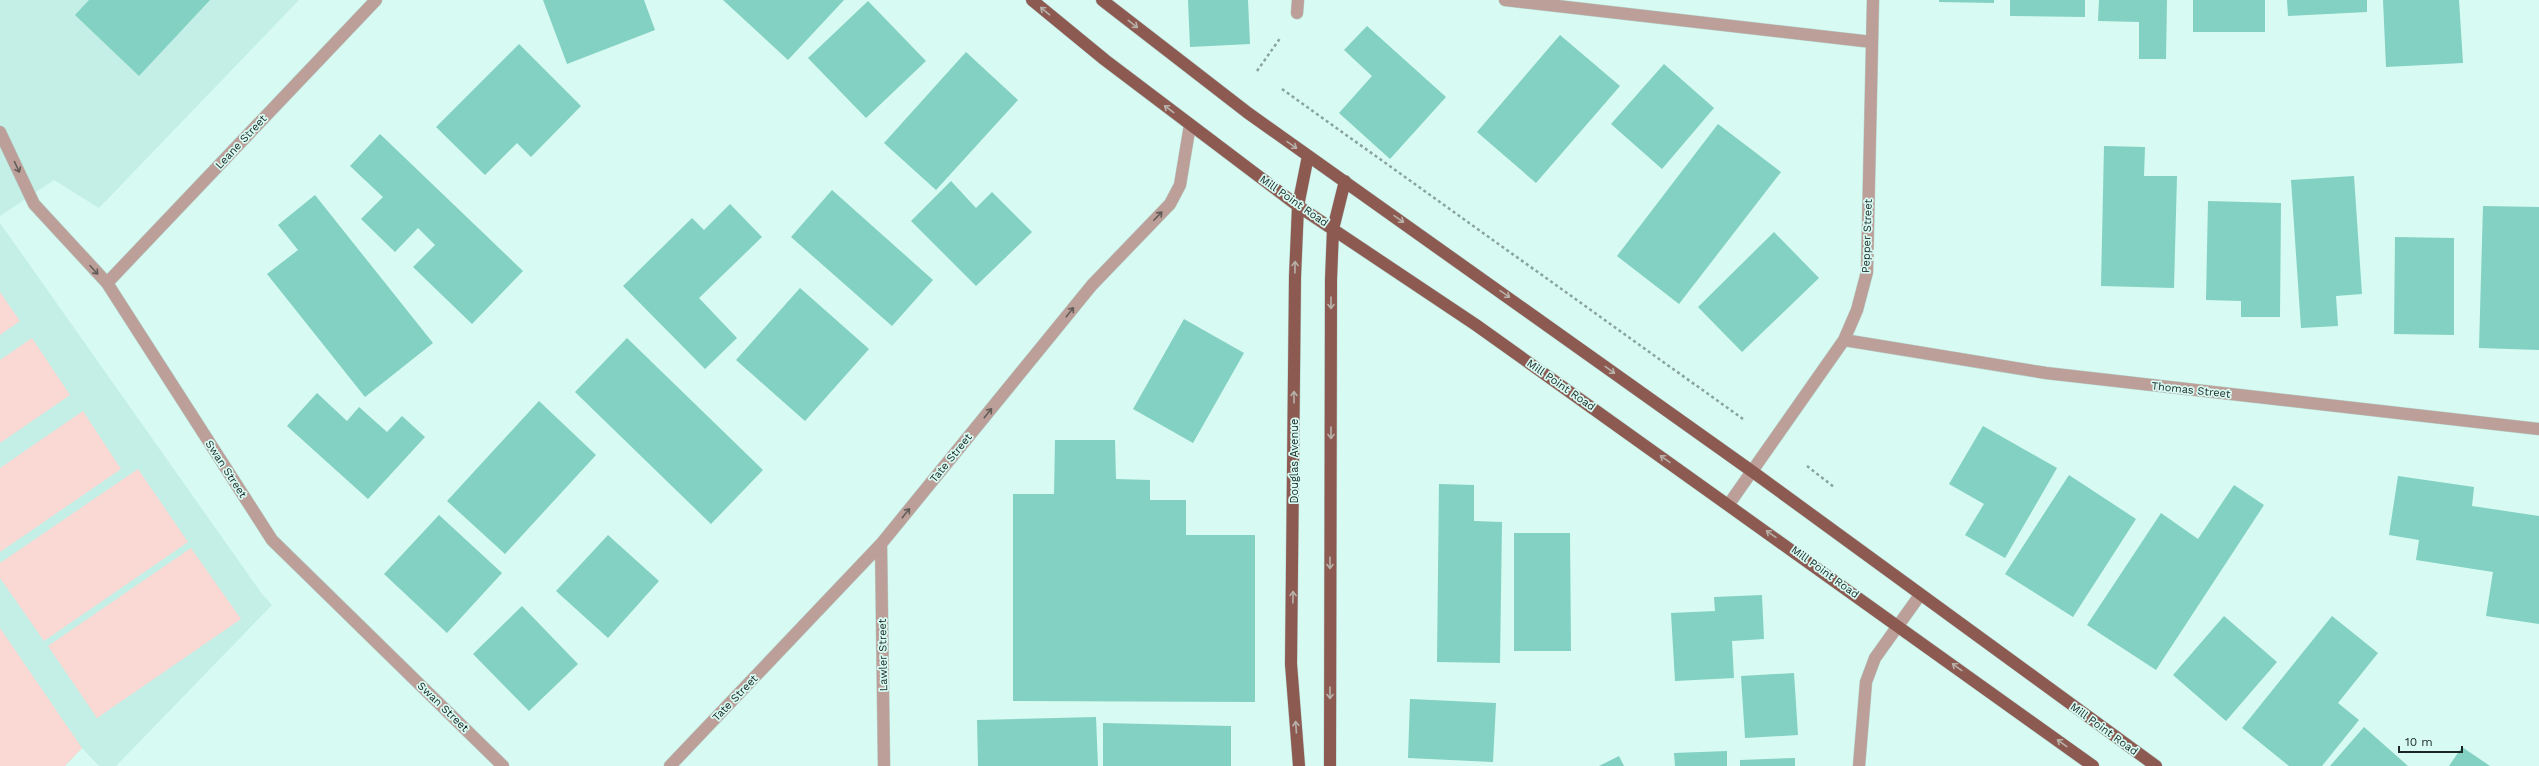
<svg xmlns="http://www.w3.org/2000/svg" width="2539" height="766" font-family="'Work Sans',sans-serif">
<rect width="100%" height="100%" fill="#d7faf2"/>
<!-- built -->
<path fill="#c3efe6" d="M0,0h299l-200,208 -45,-28 -54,36z
M0,223l262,371 10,11 -156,161h-17l-17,-18 -17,18h-65z"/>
<!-- green -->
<path fill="#fad8d3" d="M0,292l20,29 -20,14z
M32,338l38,57 -70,48v-83z
M83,411l38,58 -121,83v-84z
M138,469l50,73 -144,99 -44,-63v-15z
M191,548l50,71 -144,99 -49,-72z
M0,628l82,120 -17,18h-65z"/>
<!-- building -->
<path fill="#82d1c2" d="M89,0h121l-71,76 -64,-61z
M543,0h101l11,30 -88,34z
M723,0h121l-56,60z
M1188,0h60l2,44 -60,3z
M1939,0h55v3l-55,-1z
M2010,0h75v17l-75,-1z
M2099,0h68l-1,59h-27v-37l-41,-1z
M2193,0h72v32h-72z
M2287,0h80v12l-79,4z
M2383,0h76l4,63 -77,4z
M868,1l58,60 -60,57 -58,-60z
M1367,26l79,71 -56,62 -51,-46 33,-37 -28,-26z
M1560,35l60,51 -84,97 -59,-51z
M519,44l62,62 -50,51 -14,-14 -32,32 -49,-48z
M966,52l52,48 -82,90 -52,-47z
M1664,64l50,44 -52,61 -51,-45z
M1718,124l63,48 -102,132 -62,-48z
M380,134l143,137 -51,53 -59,-57 22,-22 -17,-17 -23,24 -34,-33 22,-22 -33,-31z
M2104,146l41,1 -1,29h33l-3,112 -73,-2z
M2354,176l8,118 -26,2 2,30 -37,2 -10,-148z
M951,181l25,27 16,-16 40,40 -56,54 -65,-65z
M832,190l101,90 -41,46 -101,-89z
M315,195l118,148 -68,54 -98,-123 31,-24 -20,-25z
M2208,201l73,2 -1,114h-39v-16l-35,-1z
M730,204l32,33 -63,61 38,40 -32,31 -82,-83 69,-68 12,12z
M2483,206l56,1v143l-60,-2z
M1774,232l45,46 -77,74 -44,-45z
M2395,237l59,1v97l-60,-1z
M800,288l69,61 -64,72 -69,-61z
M1184,319l60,34 -51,90 -60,-34z
M627,338l136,132 -52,54 -136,-132z
M317,393l30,28 12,-14 28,25 15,-16 23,21 -57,62 -81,-73z
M539,401l57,54 -91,99 -58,-53z
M1983,426l74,42 -52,90 -40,-23 19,-31 -35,-20z
M1055,440h60l1,39 34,1v20h36v35h69v167l-242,-1v-207h41z
M2069,475l67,44 -63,98 -68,-43z
M2398,476l76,11 -2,19 67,10v108l-53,-8 7,-44 -77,-12 3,-20 -30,-5z
M1439,484l35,1v36l28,1 -2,141 -63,-1z
M2234,485l30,20 -108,165 -69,-45 74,-112 37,26z
M439,515l63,58 -55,60 -63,-59z
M1514,533h56l1,118h-57z
M608,535l51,46 -51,57 -52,-47z
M1762,595l2,44 -32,2 2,37 -59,3 -4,-68 44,-2 -1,-14z
M522,606l56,58 -49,47 -56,-57z
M2224,616l53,46 -51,59 -53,-46z
M2332,616l46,37 -40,50 21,17 -37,46h-33l-47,-38z
M1794,673l4,62 -53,3 -4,-62z
M1410,699l86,4 -3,59 -85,-4z
M1096,717l2,49h-120l-1,-46z
M1103,723l128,3v40h-128z
M2364,727l44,39h-78z
M2462,747l28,19h-41z
M1727,751v15h-52l-1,-13z
M1619,756l5,10h-25z
M1795,758v8h-55v-6z"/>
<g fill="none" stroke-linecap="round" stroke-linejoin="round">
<!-- minor casing -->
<g stroke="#b5d4cd" stroke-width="13">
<path id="minor" d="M1505,0l367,42
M1297,13l1,-13
M0,132l34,72 73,79 165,257 231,226
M107,283l269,-283
M1844,340l202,33 493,56
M1729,504l115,-164 13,-30 10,-38 6,-272
M881,544l3,222
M670,766l211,-222 211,-259 78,-81 10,-19 10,-60
M1859,766l7,-84 9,-24 45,-63"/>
</g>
<!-- major casing -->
<g stroke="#b5d4cd" stroke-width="13">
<path id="major" d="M1032,0l73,60 193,146 178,119 617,441
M1102,0l146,113 505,359 403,294
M1299,766l-8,-102 4,-387 3,-71 10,-50
M1330,766l1,-486 2,-51 12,-48"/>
</g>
<!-- path -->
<path stroke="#89a39d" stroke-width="2.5" stroke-dasharray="3 3" stroke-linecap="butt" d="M1257,71l24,-34
M1282,89l461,330
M1807,466l27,21"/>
<!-- minor -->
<use href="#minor" stroke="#bd9f99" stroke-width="12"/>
<!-- major -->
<use href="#major" stroke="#8d5a52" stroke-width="12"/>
</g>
<!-- one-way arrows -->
<defs><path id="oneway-shaft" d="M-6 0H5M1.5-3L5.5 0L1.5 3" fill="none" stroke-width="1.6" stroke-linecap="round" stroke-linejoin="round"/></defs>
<g stroke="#b6b2aa">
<use href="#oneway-shaft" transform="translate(1045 11) rotate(-141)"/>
<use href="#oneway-shaft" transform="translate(1133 24) rotate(38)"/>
<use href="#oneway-shaft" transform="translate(1169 109) rotate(-143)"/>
<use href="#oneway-shaft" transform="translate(1292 145) rotate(35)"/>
<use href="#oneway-shaft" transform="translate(1399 219) rotate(35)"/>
<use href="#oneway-shaft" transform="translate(1295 267) rotate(-89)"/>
<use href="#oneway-shaft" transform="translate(1505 294) rotate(35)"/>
<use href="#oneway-shaft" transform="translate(1331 303) rotate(90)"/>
<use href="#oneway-shaft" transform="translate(1610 370) rotate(36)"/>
<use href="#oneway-shaft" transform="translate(1294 397) rotate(-90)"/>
<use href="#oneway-shaft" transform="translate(1331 433) rotate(90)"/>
<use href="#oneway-shaft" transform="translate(1665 459) rotate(-145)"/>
<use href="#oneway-shaft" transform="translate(1771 534) rotate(-145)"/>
<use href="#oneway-shaft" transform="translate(1330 563) rotate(90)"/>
<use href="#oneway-shaft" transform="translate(1293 597) rotate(-89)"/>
<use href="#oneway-shaft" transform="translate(1957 667) rotate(-144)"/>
<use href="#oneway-shaft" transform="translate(1330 693) rotate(90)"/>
<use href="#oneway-shaft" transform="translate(1296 727) rotate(-94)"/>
<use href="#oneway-shaft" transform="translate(2062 743) rotate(-144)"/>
</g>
<g stroke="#635d59">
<use href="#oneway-shaft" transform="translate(17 167) rotate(65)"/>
<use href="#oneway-shaft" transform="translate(1158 216) rotate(-46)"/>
<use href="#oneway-shaft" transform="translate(94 270) rotate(48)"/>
<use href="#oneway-shaft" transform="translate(1070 312) rotate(-51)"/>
<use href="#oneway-shaft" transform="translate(988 413) rotate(-51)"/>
<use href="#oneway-shaft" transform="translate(906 513) rotate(-51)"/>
</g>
<g text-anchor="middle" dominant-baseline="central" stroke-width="3.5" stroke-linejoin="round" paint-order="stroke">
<!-- street labels -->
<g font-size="11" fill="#1a2724" stroke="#d7faf2">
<text transform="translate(241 142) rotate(-47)">Leane Street</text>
<text transform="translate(1294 201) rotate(35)">Mill Point Road</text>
<text transform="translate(1867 236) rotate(-88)">Pepper Street</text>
<text transform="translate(1561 385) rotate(35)">Mill Point Road</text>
<text transform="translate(2191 390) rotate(6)">Thomas Street</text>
<text transform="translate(951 458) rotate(-51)">Tate Street</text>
<text transform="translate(1294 461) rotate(-90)">Douglas Avenue</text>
<text transform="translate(226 469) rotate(57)">Swan Street</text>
<text transform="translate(1825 572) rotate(36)">Mill Point Road</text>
<text transform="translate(883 655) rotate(-91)">Lawler Street</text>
<text transform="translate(735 698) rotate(-46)">Tate Street</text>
<text transform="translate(443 707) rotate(44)">Swan Street</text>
<text transform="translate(2104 729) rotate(36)">Mill Point Road</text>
</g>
</g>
<!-- scale -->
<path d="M2399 746v6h63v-6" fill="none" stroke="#1a2724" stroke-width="2"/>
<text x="2405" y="746" font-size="12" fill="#1a2724" stroke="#d7faf2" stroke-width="3" paint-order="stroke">10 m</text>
</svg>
